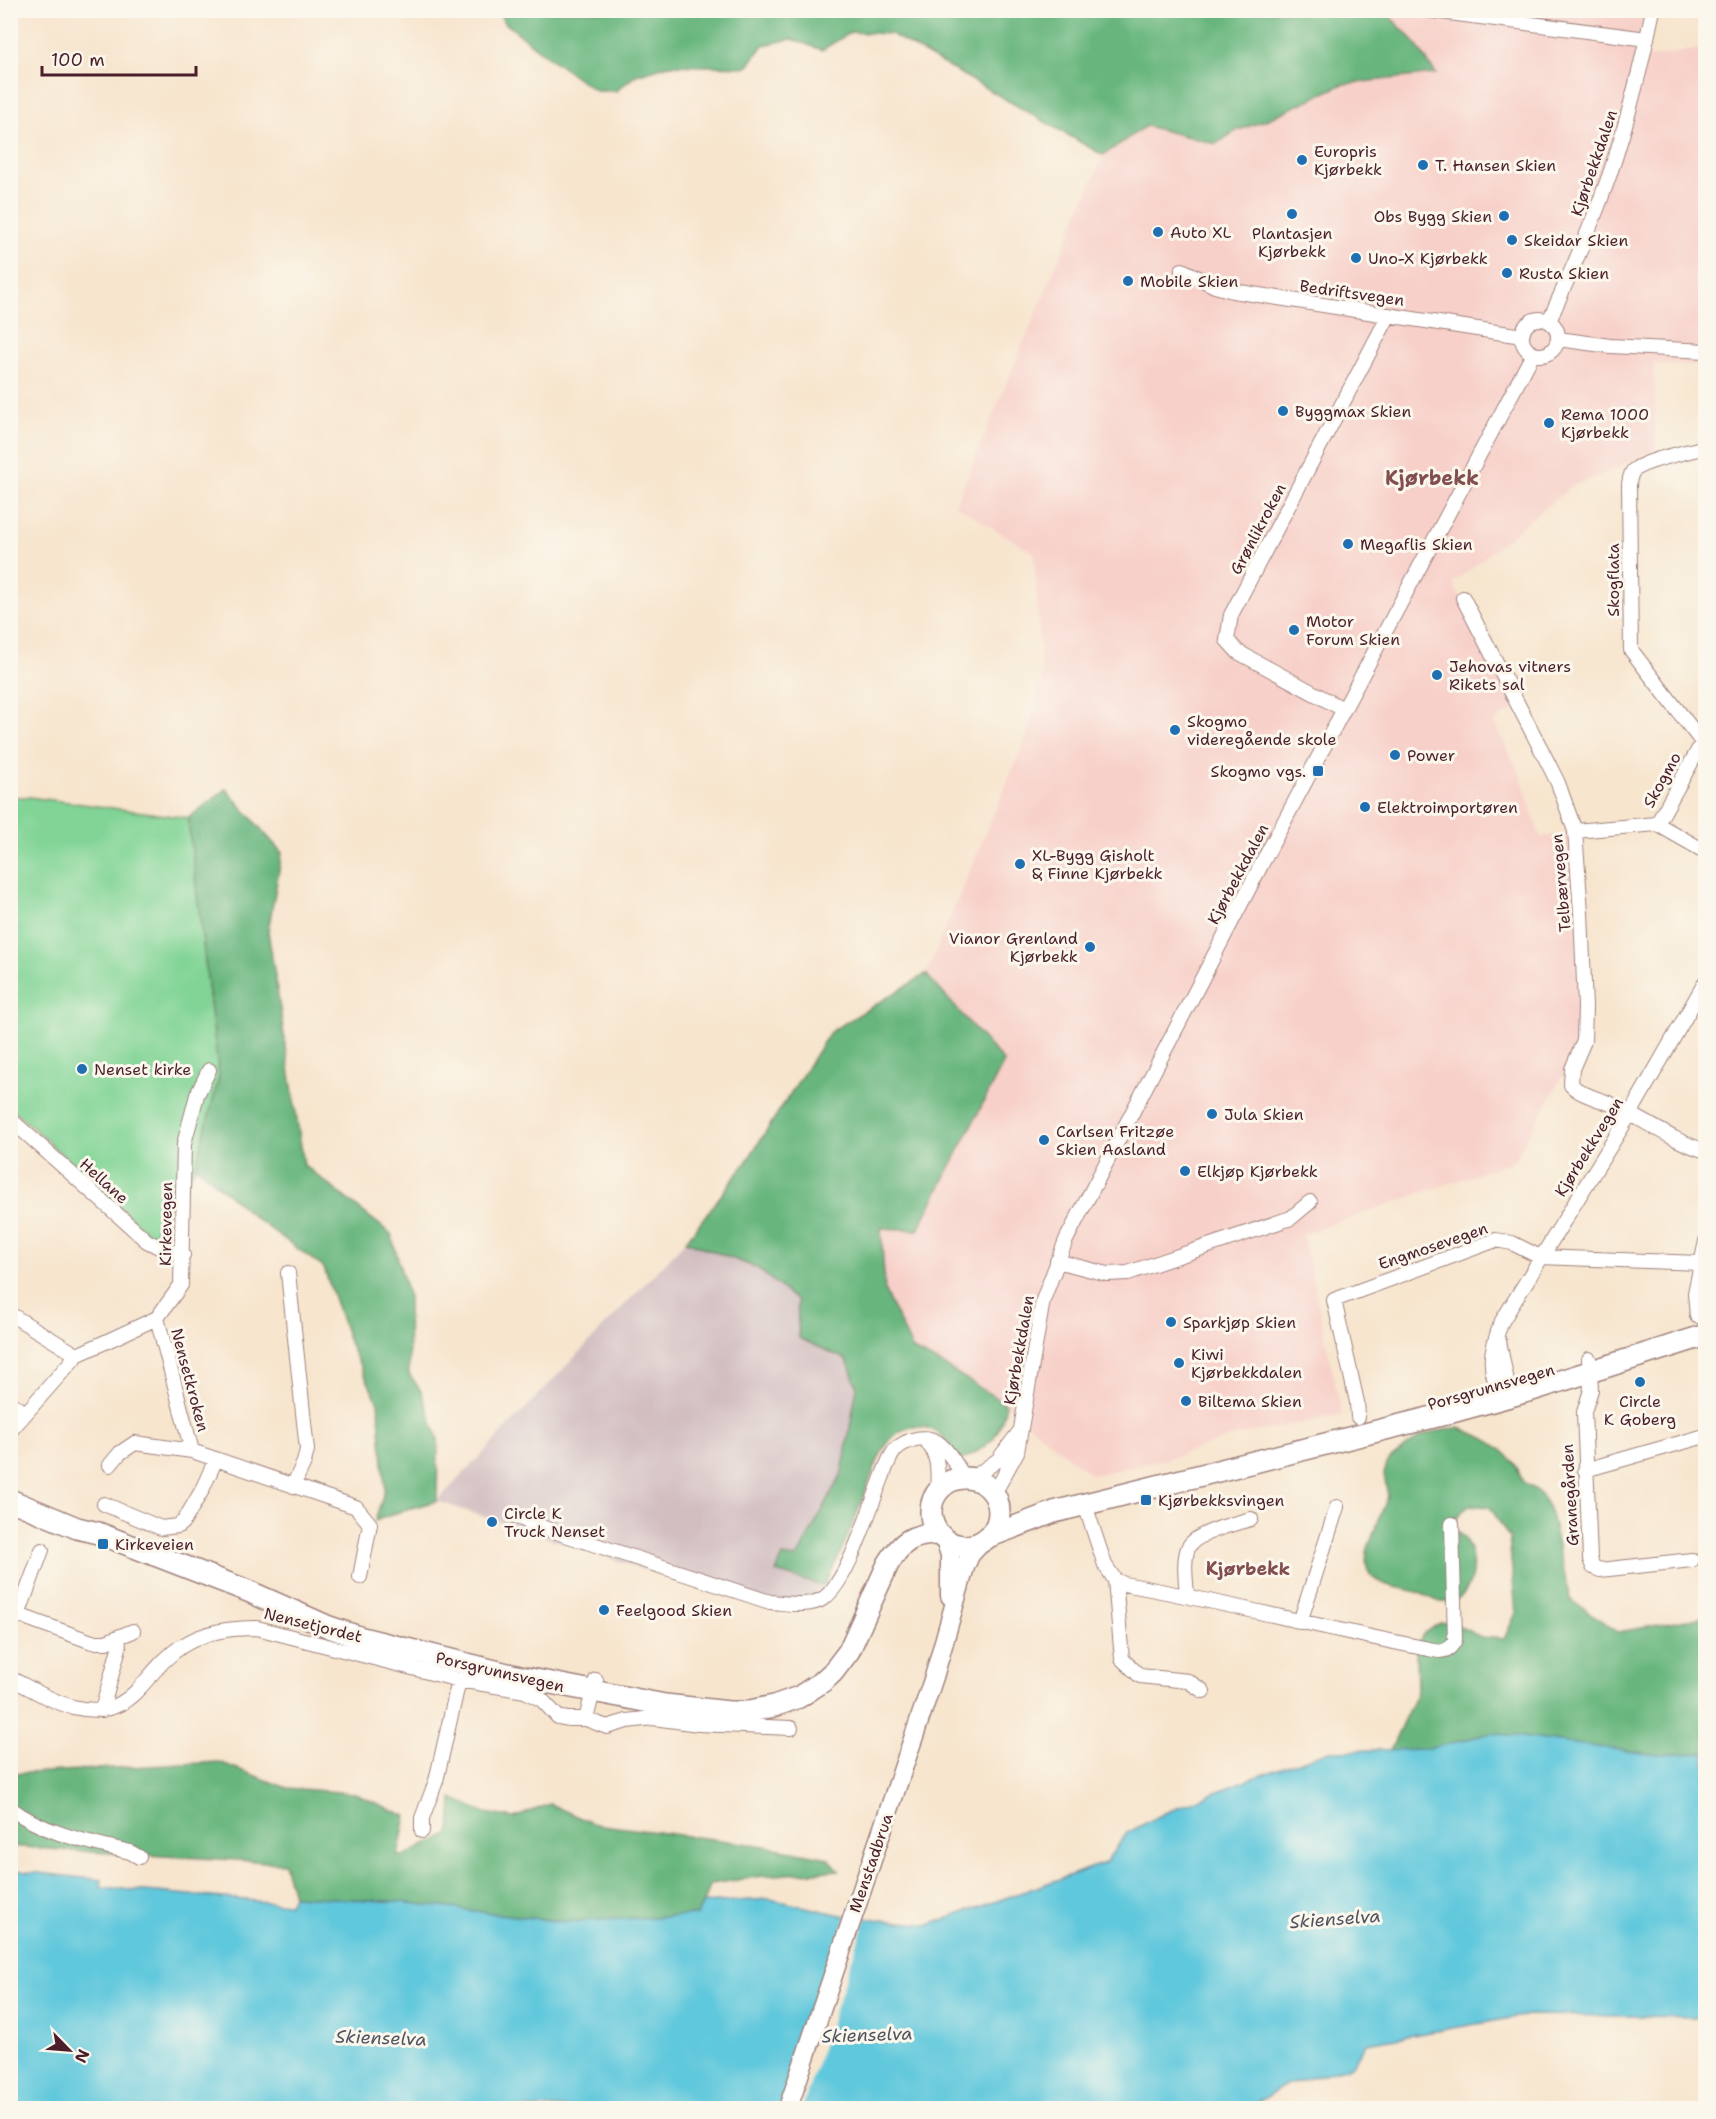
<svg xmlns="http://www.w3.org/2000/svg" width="1716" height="2119" font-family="'Shantell Sans',sans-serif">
<rect width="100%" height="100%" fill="#fbf7ec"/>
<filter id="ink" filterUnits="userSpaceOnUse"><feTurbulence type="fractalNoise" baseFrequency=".0167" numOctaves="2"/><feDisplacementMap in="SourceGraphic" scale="12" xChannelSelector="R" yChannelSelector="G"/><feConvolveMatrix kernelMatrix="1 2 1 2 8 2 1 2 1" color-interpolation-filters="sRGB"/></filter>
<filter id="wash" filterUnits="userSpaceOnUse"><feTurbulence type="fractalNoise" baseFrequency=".008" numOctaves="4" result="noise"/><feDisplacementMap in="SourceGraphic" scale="24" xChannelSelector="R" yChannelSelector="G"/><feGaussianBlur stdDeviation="1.35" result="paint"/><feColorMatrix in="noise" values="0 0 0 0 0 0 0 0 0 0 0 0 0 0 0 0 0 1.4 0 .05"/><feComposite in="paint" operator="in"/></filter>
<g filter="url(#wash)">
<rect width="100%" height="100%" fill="#f7e5ce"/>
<!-- built -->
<path fill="#f7d0c9" d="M1384,11h261l-10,49 70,-12v317l-51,-1 2,85 -39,20 -45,17 -119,97 62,125 -21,14 26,52 20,63 28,-3 10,97 -1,110 -6,20 -57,100 -211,73 39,181 -108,21 -67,23 -75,16 -29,-22 -57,-49 -61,-38 -32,-16 -28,-58 -4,-64 37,2 86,-168 -78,-88 100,-236 16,-60 -8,-125 -79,-48 148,-350 43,-29 70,18 20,-13 30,-11 77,-36 93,-10 -24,-35z"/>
<!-- industrial -->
<path fill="#d2bec1" d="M686,1241l71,27 40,33 2,37 48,21 10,28 -15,86 -45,85 -21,14 47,14 -25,23 -36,-2 -58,-17 -267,-89z"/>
<!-- green -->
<path fill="#81d495" stroke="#667a60" stroke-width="1.5" d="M10,797h19l159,21 31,259 -23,89 -44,71 -141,-129z"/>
<!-- forest -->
<path fill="#68b67e" stroke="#596a54" stroke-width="1.5" d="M499,11h885l28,28 24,35 -93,10 -77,36 -30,11 -20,13 -70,-18 -43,29 -212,-121 -40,-2 -29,18 -30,-11 -29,6 -16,22 -78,-2 -33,10 -20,16h-20l-52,-37 -41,-33z
M226,789l56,64 -14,78 36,234 87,69 17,61 1,79 12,17 17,48 -1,62 -33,9 -29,11 10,-32 -7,-87 -28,-57 -26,-77 -70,-51 -58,-51 23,-89 -31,-259z
M926,974l78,88 -86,168 -37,-2 4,64 28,58 32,16 61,38c-7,36 -15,40 -46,57 -12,-19 -22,-37 -47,-34 -9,1 -14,4 -20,10 -14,14 -20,36 -27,53 -13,33 -25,66 -43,96l-47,-14 7,-16 14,2 45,-85 15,-86 -10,-27 -48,-22 -2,-37 -40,-33 -71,-27 59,-77 85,-132z
M1458,1428c21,6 46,19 58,38 4,5 3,12 8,17 3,3 8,4 12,7 7,7 12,15 15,24l19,85 48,33 87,-15v136l-47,2 -166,-22 -64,16 -38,1 27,-58 -1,-42 3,-9 5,-8 16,-10 10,-1 31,15 23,2 12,-26 -7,-76 -19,-30 -21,-2 -19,21c5,5 12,8 16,15 11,18 9,53 -14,60 -12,4 -19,-3 -30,-7 -24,-10 -65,-4 -54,-46l20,-52 -4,-22 3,-10 5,-7 29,-21 11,-4z
M219,1762l68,26 66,5 53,23 -8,40h7l24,-13 21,-8 2,-37 34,15 28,5 36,-14 44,20 165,21 70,13 10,12 -76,6 -52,8 -14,31 -133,7 -163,-20 -108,-6 -9,-33c-91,-6 -182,-9 -273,-17v-72z"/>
<!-- water -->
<path fill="#60c8dc" stroke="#557484" stroke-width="1.5" d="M1492,1733l165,22 48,-2v264l-177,-2 -161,28 -16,23 -66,19 -36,23h-1238v-238l91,10 -1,7 188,17 4,-8 108,6 163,20 133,-7 6,-12 67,-4 76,17 83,9 176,-62 22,-30 38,-20 76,-31 89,-31 98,-2z"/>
<!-- pier -->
<path fill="#f7e5ce" d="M848,1913l19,2 -65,193h-20z"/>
</g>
<g filter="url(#ink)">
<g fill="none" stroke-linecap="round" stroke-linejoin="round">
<!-- minor casing -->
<g stroke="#a0827c" stroke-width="16">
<path id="minor" d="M1426,10l221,29
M1182,270l33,16 18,5 289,45
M1522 337a18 18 0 1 1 36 0a18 18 0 1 1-36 0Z
M1549,321c19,-42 38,-84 54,-128 22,-59 37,-121 50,-183
M1558,339l52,7 96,5
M1463,598l81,157 14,28 17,48 6,81 4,95 -1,34 -12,28 -1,16c11,11 29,14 42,20 32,15 59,36 93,46
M1343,709l-105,-57 -11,-12 4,-25 158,-300
M1706,736l-49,88 49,28
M1702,742l-71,-92 -2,-166c1,-5 1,-9 4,-13 9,-10 58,-20 73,-24
M1575,831l82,-7
M10,1119l137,122 14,7 22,7
M1057,1261l50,13 21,-1 163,-55 19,-16
M288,1273l19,177 -3,12 -11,24
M10,1314l67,41
M1697,1316l-2,-23 11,-52
M157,1318l35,133 164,56 14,17 -10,53
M1499,1341l8,41 -3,15
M1589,1359l2,31 -7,22 6,147 3,8 7,3 92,-10
M1504,1397c-19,-25 -13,-49 -2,-76l128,-207 76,-133
M10,1403l16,10
M1358,1417l-1,-15 -23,-102 162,-60 16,3 28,14 160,6
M10,1431l67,-76 80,-37 24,-33 3,-141 13,-49 12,-25
M924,1439c16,15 14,34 13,54
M110,1465l10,-12 15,-10 57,8
M1585,1470l120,-34
M971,1479l27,-19 22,-29
M994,1494l23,-42 26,-152 23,-60 204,-392 263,-494
M104,1504l57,24 17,-2 6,-5 17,-29 15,-33
M1085,1505l20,60 10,15 9,4c106,19 210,47 315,67 9,0 12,-4 16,-11l-3,-116
M515,1516l29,12 226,74c17,1 39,6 54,-4 24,-17 44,-86 56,-115 4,-10 8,-24 15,-33 10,-10 29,-16 42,-8 12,8 20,25 28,36
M1115,1580l7,79 18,17 48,5 15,10
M1187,1595c-1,-15 -4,-33 1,-47 6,-15 48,-25 63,-29
M10,1612l82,30h14l27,-11
M18,1615l24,-65
M1300,1622l37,-115
M10,1678c20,10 42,24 63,29 63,15 67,-34 109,-61 24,-15 48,-18 75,-18l202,52 66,11 17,9 16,17 10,2h18l21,8 20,-6 26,-3 46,6 92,4
M102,1710l17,-62 -1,-11
M586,1719l10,-39
M10,1808c35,26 79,34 120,44l9,5
M422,1831v-13l14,-37 23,-101"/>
</g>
<!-- major casing -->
<g stroke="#a0827c" stroke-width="21">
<path id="major" d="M945,1540l5,15v41
M788,2108l146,-431 31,-110 5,-12 12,-13"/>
</g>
<!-- highway casing -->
<g stroke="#a0827c" stroke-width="24">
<path id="highway" d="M931 1512a34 34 0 1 1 68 0a34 34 0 1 1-68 0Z
M10,1500l67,28 21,5 150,58 81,36 33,11 158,39 145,28 64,7h16l29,-6 25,-9 23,-15 11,-10 16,-21 39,-87c14,-23 24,-30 51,-30
M988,1537l66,-25 391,-98 87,-24 174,-55"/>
</g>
<!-- minor -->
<use href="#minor" stroke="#fff" stroke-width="14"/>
<!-- major -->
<use href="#major" stroke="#fff" stroke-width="18"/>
<!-- highway -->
<use href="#highway" stroke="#fff" stroke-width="21"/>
</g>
</g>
<!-- markers -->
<g fill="#1f6fb2" stroke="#fbf7ec" stroke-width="2">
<circle cx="1302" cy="160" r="6"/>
<circle cx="1423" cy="165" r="6"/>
<circle cx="1292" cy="214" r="6"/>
<circle cx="1504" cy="216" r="6"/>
<circle cx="1158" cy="232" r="6"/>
<circle cx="1512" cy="240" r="6"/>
<circle cx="1356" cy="258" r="6"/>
<circle cx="1507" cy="273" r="6"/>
<circle cx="1128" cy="281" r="6"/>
<circle cx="1283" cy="411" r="6"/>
<circle cx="1549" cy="423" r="6"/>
<circle cx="1348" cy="544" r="6"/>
<circle cx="1294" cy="630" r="6"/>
<circle cx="1437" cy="675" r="6"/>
<circle cx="1175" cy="730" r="6"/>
<circle cx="1395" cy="755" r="6"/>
<rect x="1312" y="765" width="12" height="12" rx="3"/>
<circle cx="1365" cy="807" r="6"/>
<circle cx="1020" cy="864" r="6"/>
<circle cx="1090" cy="947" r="6"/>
<circle cx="82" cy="1069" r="6"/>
<circle cx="1212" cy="1114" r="6"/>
<circle cx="1044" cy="1140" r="6"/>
<circle cx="1185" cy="1171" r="6"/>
<circle cx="1171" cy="1322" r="6"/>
<circle cx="1179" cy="1363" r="6"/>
<circle cx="1640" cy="1382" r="6"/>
<circle cx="1186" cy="1401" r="6"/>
<rect x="1140" y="1494" width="12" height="12" rx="3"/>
<circle cx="492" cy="1522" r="6"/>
<rect x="97" y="1538" width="12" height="12" rx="3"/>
<circle cx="604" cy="1610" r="6"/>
</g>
<g text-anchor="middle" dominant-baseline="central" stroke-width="6" stroke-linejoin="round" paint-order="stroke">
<!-- poi labels -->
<g font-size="16" fill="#4a1f2b" stroke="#fbf7ec" text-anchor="start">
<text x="1314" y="151">Europris<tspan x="1314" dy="18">Kjørbekk</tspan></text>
<text x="1435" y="165">T. Hansen Skien</text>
<text x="1492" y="216" text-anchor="end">Obs Bygg Skien</text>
<text x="1170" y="232">Auto XL</text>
<text x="1292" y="233" text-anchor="middle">Plantasjen<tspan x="1292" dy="18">Kjørbekk</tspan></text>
<text x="1524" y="240">Skeidar Skien</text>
<text x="1368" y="258">Uno-X Kjørbekk</text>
<text x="1519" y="273">Rusta Skien</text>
<text x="1140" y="281">Mobile Skien</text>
<text x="1295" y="411">Byggmax Skien</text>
<text x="1561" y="414">Rema 1000<tspan x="1561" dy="18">Kjørbekk</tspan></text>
<text x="1360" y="544">Megaflis Skien</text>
<text x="1306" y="621">Motor<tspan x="1306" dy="18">Forum Skien</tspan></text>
<text x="1449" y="666">Jehovas vitners<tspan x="1449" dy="18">Rikets sal</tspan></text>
<text x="1187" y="721">Skogmo<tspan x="1187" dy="18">videregående skole</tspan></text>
<text x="1407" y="755">Power</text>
<text x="1306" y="771" text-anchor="end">Skogmo vgs.</text>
<text x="1377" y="807">Elektroimportøren</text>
<text x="1032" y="855">XL-Bygg Gisholt<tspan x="1032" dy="18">&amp; Finne Kjørbekk</tspan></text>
<text x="1078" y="938" text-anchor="end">Vianor Grenland<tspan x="1078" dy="18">Kjørbekk</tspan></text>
<text x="94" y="1069">Nenset kirke</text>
<text x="1224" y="1114">Jula Skien</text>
<text x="1056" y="1131">Carlsen Fritzøe<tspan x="1056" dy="18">Skien Aasland</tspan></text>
<text x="1197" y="1171">Elkjøp Kjørbekk</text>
<text x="1183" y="1322">Sparkjøp Skien</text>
<text x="1191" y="1354">Kiwi<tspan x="1191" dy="18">Kjørbekkdalen</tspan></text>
<text x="1198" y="1401">Biltema Skien</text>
<text x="1640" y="1401" text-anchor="middle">Circle<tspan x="1640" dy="18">K Goberg</tspan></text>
<text x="1158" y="1500">Kjørbekksvingen</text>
<text x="504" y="1513">Circle K<tspan x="504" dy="18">Truck Nenset</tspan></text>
<text x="115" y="1544">Kirkeveien</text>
<text x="616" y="1610">Feelgood Skien</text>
</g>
<!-- street labels -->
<g font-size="16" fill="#4a1f2b" stroke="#fbf7ec">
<text transform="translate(1594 163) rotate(-71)">Kjørbekkdalen</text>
<text transform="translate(1352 293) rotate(8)">Bedriftsvegen</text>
<text transform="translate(1258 529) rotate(-62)">Grønlikroken</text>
<text transform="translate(1613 580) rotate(-90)">Skogflata</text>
<text transform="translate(1662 780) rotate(-61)">Skogmo</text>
<text transform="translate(1238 874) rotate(-62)">Kjørbekkdalen</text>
<text transform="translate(1561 883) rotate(-95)">Telbærvegen</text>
<text transform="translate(1589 1147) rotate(-58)">Kjørbekkvegen</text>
<text transform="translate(104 1181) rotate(42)">Hellane</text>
<text transform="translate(166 1224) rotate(-89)">Kirkevegen</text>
<text transform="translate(1433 1246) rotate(-19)">Engmosevegen</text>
<text transform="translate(1019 1350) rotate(-80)">Kjørbekkdalen</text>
<text transform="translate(190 1380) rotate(75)">Nensetkroken</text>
<text transform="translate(1491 1387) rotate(-16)">Porsgrunnsvegen</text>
<text transform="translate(1570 1495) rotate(-93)">Granegården</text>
<text transform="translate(313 1625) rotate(14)">Nensetjordet</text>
<text transform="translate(500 1672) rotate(13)">Porsgrunnsvegen</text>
<text transform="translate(871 1863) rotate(-71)">Menstadbrua</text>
</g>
<!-- neighbourhood labels -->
<g font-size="18" font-weight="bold" fill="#824f4e" stroke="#fbf7ec">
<text x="1248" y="1569">Kjørbekk</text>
</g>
<!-- water labels -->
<g font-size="18" font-style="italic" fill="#515260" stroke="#fbf7ec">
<text transform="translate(1335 1919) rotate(-4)">Skienselva</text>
<text transform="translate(867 2035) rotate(-2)">Skienselva</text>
<text transform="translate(381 2038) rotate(2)">Skienselva</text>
</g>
<!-- quarter labels -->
<g font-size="20" font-weight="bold" fill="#824f4e" stroke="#fbf7ec">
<text x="1432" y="478">Kjørbekk</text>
</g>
</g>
<!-- margin -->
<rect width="1716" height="2119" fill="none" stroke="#fbf7ec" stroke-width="36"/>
<!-- north arrow -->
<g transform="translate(69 2050) rotate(115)" stroke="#fbf7ec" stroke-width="4.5" paint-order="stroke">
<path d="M0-4.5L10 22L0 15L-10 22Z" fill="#4a1f2b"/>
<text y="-9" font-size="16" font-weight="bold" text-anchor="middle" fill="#4a1f2b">N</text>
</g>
<!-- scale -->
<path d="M42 66v9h154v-9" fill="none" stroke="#4a1f2b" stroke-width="3"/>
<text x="51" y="66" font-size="18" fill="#4a1f2b" stroke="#fbf7ec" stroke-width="4.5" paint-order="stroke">100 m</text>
</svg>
